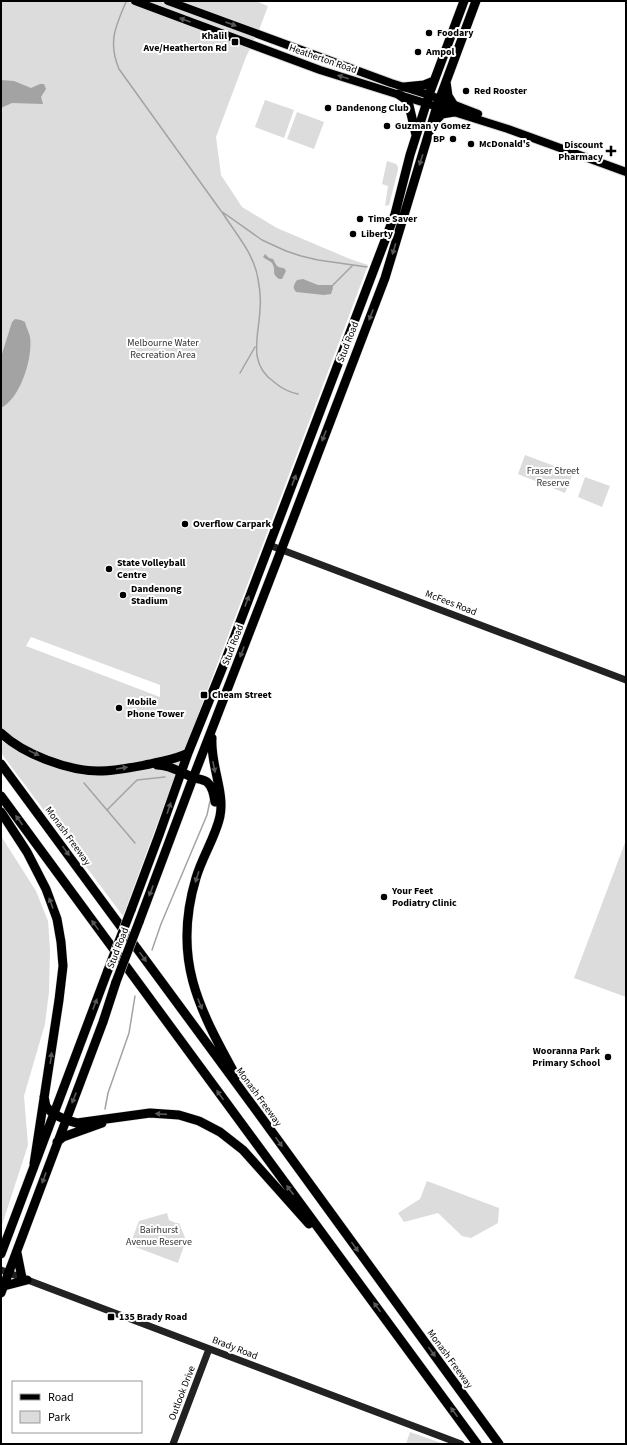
<svg xmlns="http://www.w3.org/2000/svg" width="627" height="1445" font-family="'Source Sans 3',sans-serif">
<rect width="100%" height="100%" fill="#fff"/>
<!-- green -->
<path fill="#dcdcdc" fill-rule="evenodd" d="M1,1h255l12,5 -9,24 -13,27 -30,80 5,38 21,32 35,21 73,31 18,6c-81,217 -165,434 -245,651l-122,-163zM31,637l129,48v12l-134,-51z
M265,100l29,10 -10,28 -29,-11z
M297,112l27,10 -10,27 -27,-10z
M387,161l9,3 2,3v3l-9,35 -4,1 3,-20 -6,-2z
M525,455l48,18 -8,20 -47,-19z
M585,477l25,9 -8,21 -24,-10z
M1,836l35,55 12,30 2,29 -1,42 -4,32 -21,72 4,49 -27,83z
M626,840v157l-52,-19z
M427,1181l72,27 -1,15 -27,15 -9,-2 -24,-23 -34,9 -6,-9 22,-14z
M167,1213l2,7 7,3h3l7,17 -8,23 -48,-18 9,-24z
M410,1432l34,12h-38z"/>
<!-- water -->
<path fill="#a3a3a3" d="M1,80l13,1 17,7 9,-4h4l2,5 -5,8 2,7 -31,-1 -11,5z
M265,254l4,4 4,1c3,5 3,9 11,9l2,3 -4,8h-3c-8,-6 -3,-7 -6,-14 -1,-4 -7,-5 -10,-8z
M303,279l15,6h14l1,3 -2,6 -7,1 -28,-3c-4,-5 -2,-7 1,-12z
M15,319l6,1 4,2c1,5 4,10 5,15 3,20 -9,61 -29,71v-51l11,-35z"/>
<g fill="none" stroke-linecap="round" stroke-linejoin="round">
<!-- stream -->
<path stroke="#a3a3a3" stroke-width="1.5" d="M126,2c-11,25 -18,41 -7,67l102,142 41,29 24,11 15,5 17,4 49,7
M222,212c13,21 32,41 36,67 2,10 3,20 2,30 -1,27 -13,54 14,73 7,6 14,10 24,12
M332,286l20,-20
M240,373l15,-26
M84,783l51,60
M107,810l30,-30 28,-3
M152,950l9,-26 46,-109 3,-14
M105,1109l3,-16 21,-60 6,-37"/>
<!-- primary casing -->
<g stroke="#dbdbdb" stroke-width="10">
<path id="primary" d="M135,1l185,69 188,59 118,43
M168,1l223,82 38,12 49,19"/>
</g>
<!-- highway casing -->
<g stroke="#dbdbdb" stroke-width="10">
<path id="highway" d="M446,82l2,14 5,8
M404,87l20,-2 10,-4
M398,94l10,7 8,34
M432,124l10,-10 12,-2
M1,733c22,21 67,38 98,38 17,0 35,-4 51,-7 15,-4 24,-4 38,-11
M212,738c-2,26 13,54 8,78 -4,20 -18,41 -24,62 -24,80 2,129 40,198
M1,764l255,346 243,334
M157,765c13,0 23,7 35,12 4,2 11,2 15,5 5,4 7,13 8,20
M1,796l476,648
M1,812l26,40 19,37 11,30 4,23 2,24 -4,34 -25,164
M131,910l28,-75 29,-82 38,-94 169,-445 15,-59 20,-63 34,-91
M139,922l54,-144 84,-217 108,-283 52,-172 39,-105
M44,1097c1,3 1,6 2,9 5,9 22,15 31,17l73,-10 29,2 20,6 21,11 23,18 66,74
M57,1142l6,-5 39,-14
M17,1253l5,25
M1,1254l107,-284
M4,1286l23,-6
M1,1293l102,-271 13,-40"/>
</g>
<!-- secondary -->
<path stroke="#222" stroke-width="7" d="M269,545l357,135
M1,1270l460,174
M173,1444l36,-95"/>
<!-- primary -->
<use href="#primary" stroke="#000" stroke-width="8"/>
<!-- highway -->
<use href="#highway" stroke="#000" stroke-width="9"/>
<!-- highway-bridge casing -->
<g stroke="#dbdbdb" stroke-width="10" stroke-linecap="butt">
<path id="highway-bridge" d="M108,970l23,-60
M116,982l23,-60"/>
</g>
<!-- highway-bridge -->
<use href="#highway-bridge" stroke="#000" stroke-width="9"/>
</g>
<!-- one-way arrows -->
<defs><path id="oneway-solid" d="M-6-.8H1V-3.2L6.5 0L1 3.2V.8H-6Z"/></defs>
<g fill="#595959">
<use href="#oneway-solid" transform="translate(185 20) rotate(-160)"/>
<use href="#oneway-solid" transform="translate(231 24) rotate(20)"/>
<use href="#oneway-solid" transform="translate(343 77) rotate(-163)"/>
<use href="#oneway-solid" transform="translate(421 160) rotate(108)"/>
<use href="#oneway-solid" transform="translate(394 249) rotate(107)"/>
<use href="#oneway-solid" transform="translate(371 315) rotate(111)"/>
<use href="#oneway-solid" transform="translate(324 436) rotate(111)"/>
<use href="#oneway-solid" transform="translate(294 480) rotate(-69)"/>
<use href="#oneway-solid" transform="translate(247 601) rotate(-69)"/>
<use href="#oneway-solid" transform="translate(242 652) rotate(111)"/>
<use href="#oneway-solid" transform="translate(34 753) rotate(26)"/>
<use href="#oneway-solid" transform="translate(214 767) rotate(79)"/>
<use href="#oneway-solid" transform="translate(122 768) rotate(-9)"/>
<use href="#oneway-solid" transform="translate(169 808) rotate(-71)"/>
<use href="#oneway-solid" transform="translate(19 820) rotate(-126)"/>
<use href="#oneway-solid" transform="translate(66 851) rotate(54)"/>
<use href="#oneway-solid" transform="translate(197 877) rotate(108)"/>
<use href="#oneway-solid" transform="translate(151 891) rotate(111)"/>
<use href="#oneway-solid" transform="translate(51 903) rotate(-110)"/>
<use href="#oneway-solid" transform="translate(95 925) rotate(-126)"/>
<use href="#oneway-solid" transform="translate(143 957) rotate(54)"/>
<use href="#oneway-solid" transform="translate(95 1004) rotate(-69)"/>
<use href="#oneway-solid" transform="translate(200 1004) rotate(68)"/>
<use href="#oneway-solid" transform="translate(51 1058) rotate(-82)"/>
<use href="#oneway-solid" transform="translate(220 1095) rotate(-126)"/>
<use href="#oneway-solid" transform="translate(74 1098) rotate(111)"/>
<use href="#oneway-solid" transform="translate(161 1114) rotate(-176)"/>
<use href="#oneway-solid" transform="translate(279 1142) rotate(54)"/>
<use href="#oneway-solid" transform="translate(44 1178) rotate(110)"/>
<use href="#oneway-solid" transform="translate(290 1190) rotate(-127)"/>
<use href="#oneway-solid" transform="translate(355 1247) rotate(54)"/>
<use href="#oneway-solid" transform="translate(377 1307) rotate(-126)"/>
<use href="#oneway-solid" transform="translate(432 1352) rotate(54)"/>
<use href="#oneway-solid" transform="translate(454 1412) rotate(-126)"/>
</g>
<!-- markers -->
<g fill="#000" stroke="#fff" stroke-width="1.5">
<circle cx="429" cy="33" r="4"/>
<rect x="231" y="38" width="8" height="8" rx="2"/>
<circle cx="418" cy="52" r="4"/>
<circle cx="466" cy="91" r="4"/>
<circle cx="328" cy="108" r="4"/>
<circle cx="387" cy="126" r="4"/>
<circle cx="453" cy="139" r="4"/>
<circle cx="471" cy="144" r="4"/>
<path d="M609 145h4v4h4v4h-4v4h-4v-4h-4v-4h4z"/>
<circle cx="360" cy="219" r="4"/>
<circle cx="353" cy="234" r="4"/>
<circle cx="185" cy="524" r="4"/>
<circle cx="109" cy="569" r="4"/>
<circle cx="123" cy="595" r="4"/>
<rect x="200" y="691" width="8" height="8" rx="2"/>
<circle cx="119" cy="708" r="4"/>
<circle cx="384" cy="897" r="4"/>
<circle cx="608" cy="1057" r="4"/>
<rect x="107" y="1313" width="8" height="8" rx="2"/>
</g>
<g text-anchor="middle" dominant-baseline="central" stroke-width="4" stroke-linejoin="round" paint-order="stroke">
<!-- poi labels -->
<g font-size="10" font-weight="bold" fill="#000" stroke="#fff" text-anchor="start">
<text x="437" y="33">Foodary</text>
<text x="227" y="36" text-anchor="end">Khalil<tspan x="227" dy="12">Ave/Heatherton Rd</tspan></text>
<text x="426" y="52">Ampol</text>
<text x="474" y="91">Red Rooster</text>
<text x="336" y="108">Dandenong Club</text>
<text x="395" y="126">Guzman y Gomez</text>
<text x="445" y="139" text-anchor="end">BP</text>
<text x="479" y="144">McDonald's</text>
<text x="603" y="145" text-anchor="end">Discount<tspan x="603" dy="12">Pharmacy</tspan></text>
<text x="368" y="219">Time Saver</text>
<text x="361" y="234">Liberty</text>
<text x="193" y="524">Overflow Carpark</text>
<text x="117" y="563">State Volleyball<tspan x="117" dy="12">Centre</tspan></text>
<text x="131" y="589">Dandenong<tspan x="131" dy="12">Stadium</tspan></text>
<text x="212" y="695">Cheam Street</text>
<text x="127" y="702">Mobile<tspan x="127" dy="12">Phone Tower</tspan></text>
<text x="392" y="891">Your Feet<tspan x="392" dy="12">Podiatry Clinic</tspan></text>
<text x="600" y="1051" text-anchor="end">Wooranna Park<tspan x="600" dy="12">Primary School</tspan></text>
<text x="119" y="1317">135 Brady Road</text>
</g>
<!-- street labels -->
<g font-size="10" fill="#000" stroke="#fff">
<text transform="translate(323 59) rotate(19)">Heatherton Road</text>
<text transform="translate(348 342) rotate(-69)">Stud Road</text>
<text transform="translate(451 603) rotate(21)">McFees Road</text>
<text transform="translate(233 645) rotate(-69)">Stud Road</text>
<text transform="translate(68 836) rotate(54)">Monash Freeway</text>
<text transform="translate(118 948) rotate(-69)">Stud Road</text>
<text transform="translate(259 1097) rotate(54)">Monash Freeway</text>
<text transform="translate(235 1348) rotate(21)">Brady Road</text>
<text transform="translate(450 1359) rotate(54)">Monash Freeway</text>
<text transform="translate(182 1393) rotate(-69)">Outlook Drive</text>
</g>
<!-- park labels -->
<g font-size="10" fill="#333" stroke="#fff">
<text x="163" y="343">Melbourne Water<tspan x="163" dy="12">Recreation Area</tspan></text>
<text x="553" y="471">Fraser Street<tspan x="553" dy="12">Reserve</tspan></text>
<text x="159" y="1230">Bairhurst<tspan x="159" dy="12">Avenue Reserve</tspan></text>
</g>
</g>
<!-- border -->
<rect width="627" height="1445" fill="none" stroke="#000000" stroke-width="4"/>
<!-- legend -->
<rect x="12" y="1381" width="130" height="52" fill="#ffffff" stroke="#999999"/>
<rect x="20" y="1394" width="20" height="6" fill="#000000" stroke="#999999"/>
<text x="48" y="1401" font-size="12" fill="#000000">Road</text>
<rect x="20" y="1411" width="20" height="12" fill="#dcdcdc" stroke="#999999"/>
<text x="48" y="1421" font-size="12" fill="#000000">Park</text>
</svg>
